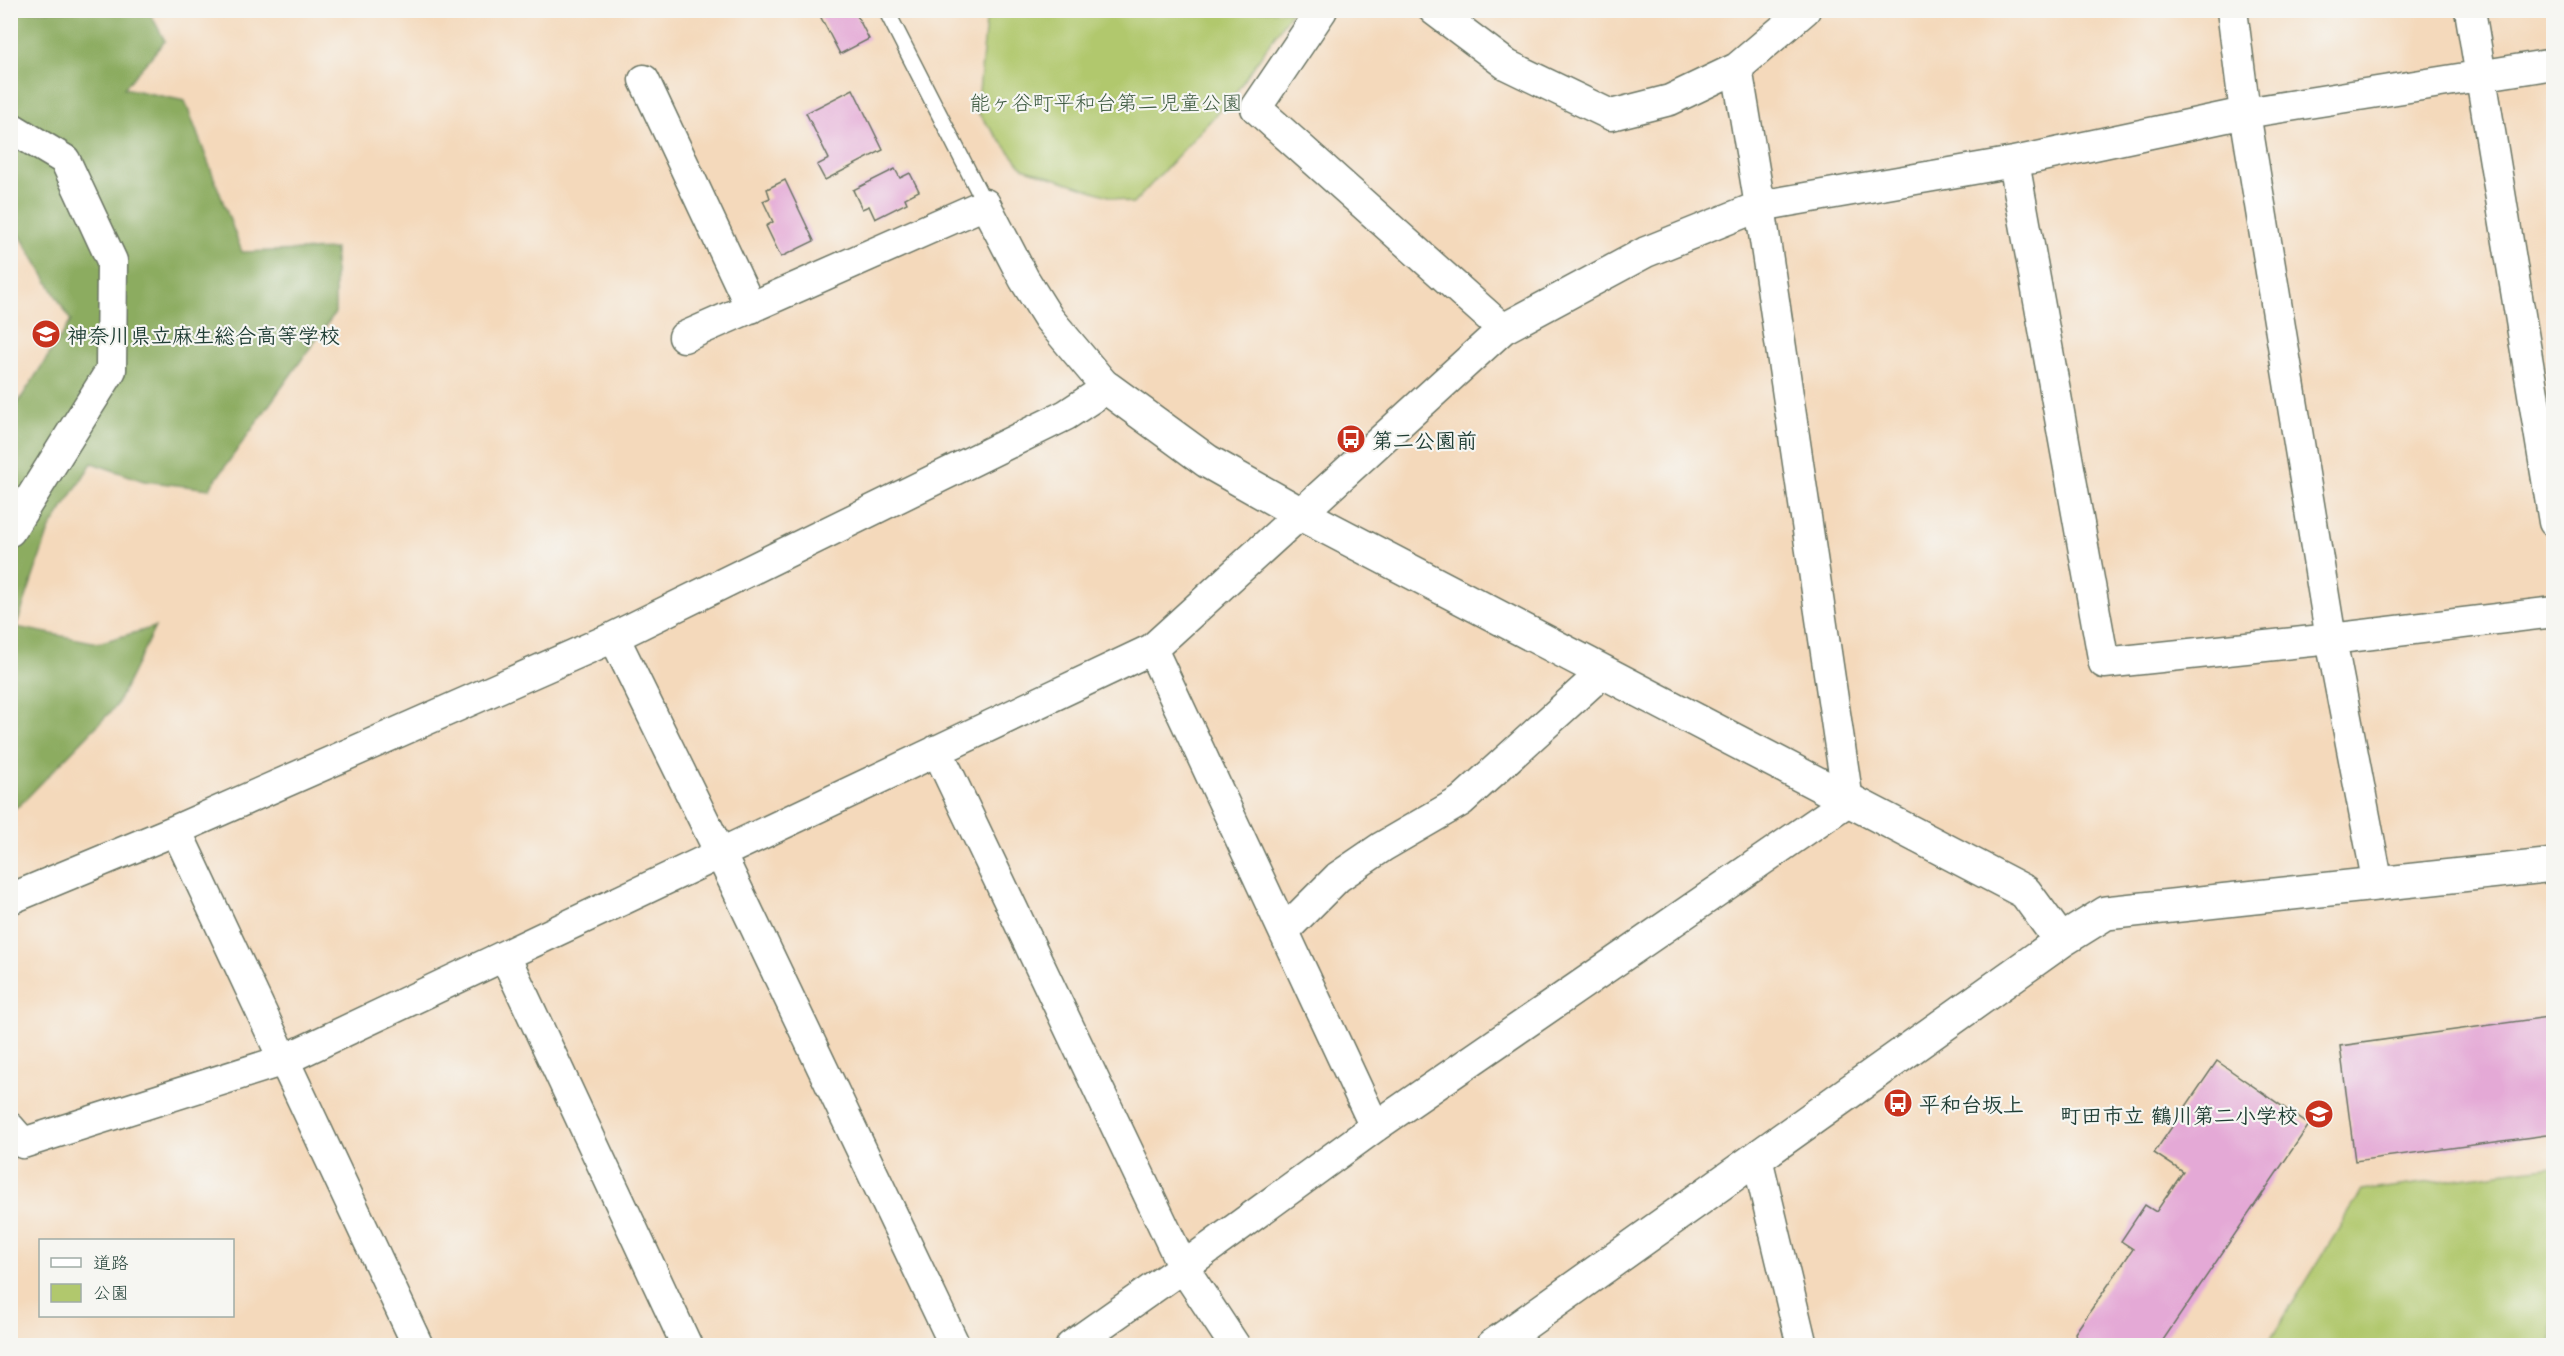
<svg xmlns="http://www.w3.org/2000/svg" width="2564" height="1356" font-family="'Playpen Sans','Klee One',sans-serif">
<rect width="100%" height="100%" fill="#f6f6f2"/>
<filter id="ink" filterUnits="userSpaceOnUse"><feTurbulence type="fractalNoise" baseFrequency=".0167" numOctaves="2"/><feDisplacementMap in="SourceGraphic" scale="12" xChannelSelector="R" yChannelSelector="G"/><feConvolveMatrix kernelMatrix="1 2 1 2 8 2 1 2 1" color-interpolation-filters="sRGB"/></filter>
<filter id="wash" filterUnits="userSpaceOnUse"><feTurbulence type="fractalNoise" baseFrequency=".008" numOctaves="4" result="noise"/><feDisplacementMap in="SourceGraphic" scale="24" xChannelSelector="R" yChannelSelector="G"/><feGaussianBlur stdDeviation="1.35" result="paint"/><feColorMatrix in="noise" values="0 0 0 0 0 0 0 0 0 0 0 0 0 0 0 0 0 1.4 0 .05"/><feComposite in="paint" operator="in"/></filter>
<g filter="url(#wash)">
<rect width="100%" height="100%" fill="#f4d9bb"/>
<!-- green -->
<path fill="#b1c86d" stroke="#688250" stroke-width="1.5" d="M987,11v-1l305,1 -58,84 -101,109 -110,-36 -46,-56z
M2553,1166v179h-286l95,-154z"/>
<!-- forest -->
<path fill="#8cac60" stroke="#56744a" stroke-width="1.5" d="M11,11h138l16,30 -41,47 61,13 57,151 93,-3v64l-126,176 -65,-8 -52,-18 -43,67 -33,97 82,16 57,-16 -39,79 -96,99 -9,5 -1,-395 61,-94 -60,-101z"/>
<g id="blocks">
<!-- building -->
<path fill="#e4a9d6" d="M817,10h37l15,29 -29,15z
M853,89l30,61 -58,30 -8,-15 12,-6 -23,-46z
M895,169l5,9 10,-5 9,18 -14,7 2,5 -32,16 -6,-13 -7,3 -9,-19z
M785,180l29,61 -33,16 -15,-31 7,-4 -10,-21 7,-3 -3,-9z
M10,290h6l-4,35h-2z
M2548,1017l6,39v78l-199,27 -15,-115z
M2217,1061l92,64 -150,221h-81l-3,-13 58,-84 -12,-8 24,-36 11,7 27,-40 -29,-19z"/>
</g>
</g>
<g filter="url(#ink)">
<use href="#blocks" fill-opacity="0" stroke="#6a7463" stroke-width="1.5"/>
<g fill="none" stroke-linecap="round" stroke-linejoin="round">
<!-- lane casing -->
<g stroke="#6a7463" stroke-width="18">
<path id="lane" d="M886,10l99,194"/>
</g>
<!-- street casing -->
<g stroke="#6a7463" stroke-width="33">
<path id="street" d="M1322,10l-66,98 247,221
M1434,10l73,55 104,50 59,-15 67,-32 68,-58
M2232,10l13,103 86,526 47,246
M2470,10l84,512
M644,80l107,228
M10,127l55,33 47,101 -1,109 -101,161
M2014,162l90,501 227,-24 223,-27
M614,637l106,216 235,493
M1152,649l223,478
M937,750l246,517 52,79
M176,830l242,516
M10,899l166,-69 438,-193 452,-222 41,-27 -58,-69 -25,-40 -39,-75 -301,133
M1284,931l54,-54 44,-30 79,-46 142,-129
M505,956l182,390
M10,1128l13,15 261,-83 868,-411 351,-320 143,-77 114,-46 254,-44 231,-49 309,-49
M1757,1158l45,188
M1071,1346l112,-79 192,-140 473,-326 -88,-595 -23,-138"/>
</g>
<!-- secondary casing -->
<g stroke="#6a7463" stroke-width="36">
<path id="secondary" d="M1107,388l100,73 94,53 724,378 36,49
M1493,1346l568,-405 45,-28 448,-48"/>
</g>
<!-- lane -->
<use href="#lane" stroke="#fff" stroke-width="15"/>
<!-- street -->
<use href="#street" stroke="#fff" stroke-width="30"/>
<!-- secondary -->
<use href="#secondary" stroke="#fff" stroke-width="33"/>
</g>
</g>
<!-- icons -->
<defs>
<g id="school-disc" transform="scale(1.5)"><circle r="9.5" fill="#c8321e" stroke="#f6f6f2"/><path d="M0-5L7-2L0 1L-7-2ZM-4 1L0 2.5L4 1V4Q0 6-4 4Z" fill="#fff"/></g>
<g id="bus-disc" transform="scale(1.5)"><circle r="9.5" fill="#c8321e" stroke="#f6f6f2"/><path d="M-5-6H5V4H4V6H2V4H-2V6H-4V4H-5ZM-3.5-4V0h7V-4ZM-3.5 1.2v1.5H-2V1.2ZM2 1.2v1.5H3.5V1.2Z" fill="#fff"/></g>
</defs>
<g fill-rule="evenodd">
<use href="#school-disc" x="46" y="334"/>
<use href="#bus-disc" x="1351" y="439"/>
<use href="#bus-disc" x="1898" y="1103"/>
<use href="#school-disc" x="2319" y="1114"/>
</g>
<g text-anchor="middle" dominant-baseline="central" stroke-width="4.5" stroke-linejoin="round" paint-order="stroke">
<!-- park labels -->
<g font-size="21" fill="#3c593f" stroke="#f6f6f2">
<text x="1106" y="101">能ヶ谷町平和台第二児童公園</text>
</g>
<!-- poi labels -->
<g font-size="21" font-weight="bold" fill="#1f3d34" stroke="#f6f6f2" text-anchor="start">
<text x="67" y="334">神奈川県立麻生総合高等学校</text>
<text x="1372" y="439">第二公園前</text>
<text x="1919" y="1103">平和台坂上</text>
<text x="2298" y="1114" text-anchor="end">町田市立 鶴川第二小学校</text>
</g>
</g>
<!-- margin -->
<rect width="2564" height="1356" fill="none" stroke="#f6f6f2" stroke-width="36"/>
<!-- legend -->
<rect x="39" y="1239" width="195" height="78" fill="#f6f6f2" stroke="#a0aca6" stroke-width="1.5"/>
<rect x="51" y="1258" width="30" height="9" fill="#ffffff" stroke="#a0aca6" stroke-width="1.5"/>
<text x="93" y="1269" font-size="18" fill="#1f3d34">道路</text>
<rect x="51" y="1284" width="30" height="18" fill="#b1c86d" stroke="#a0aca6" stroke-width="1.5"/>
<text x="93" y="1299" font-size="18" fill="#1f3d34">公園</text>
</svg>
